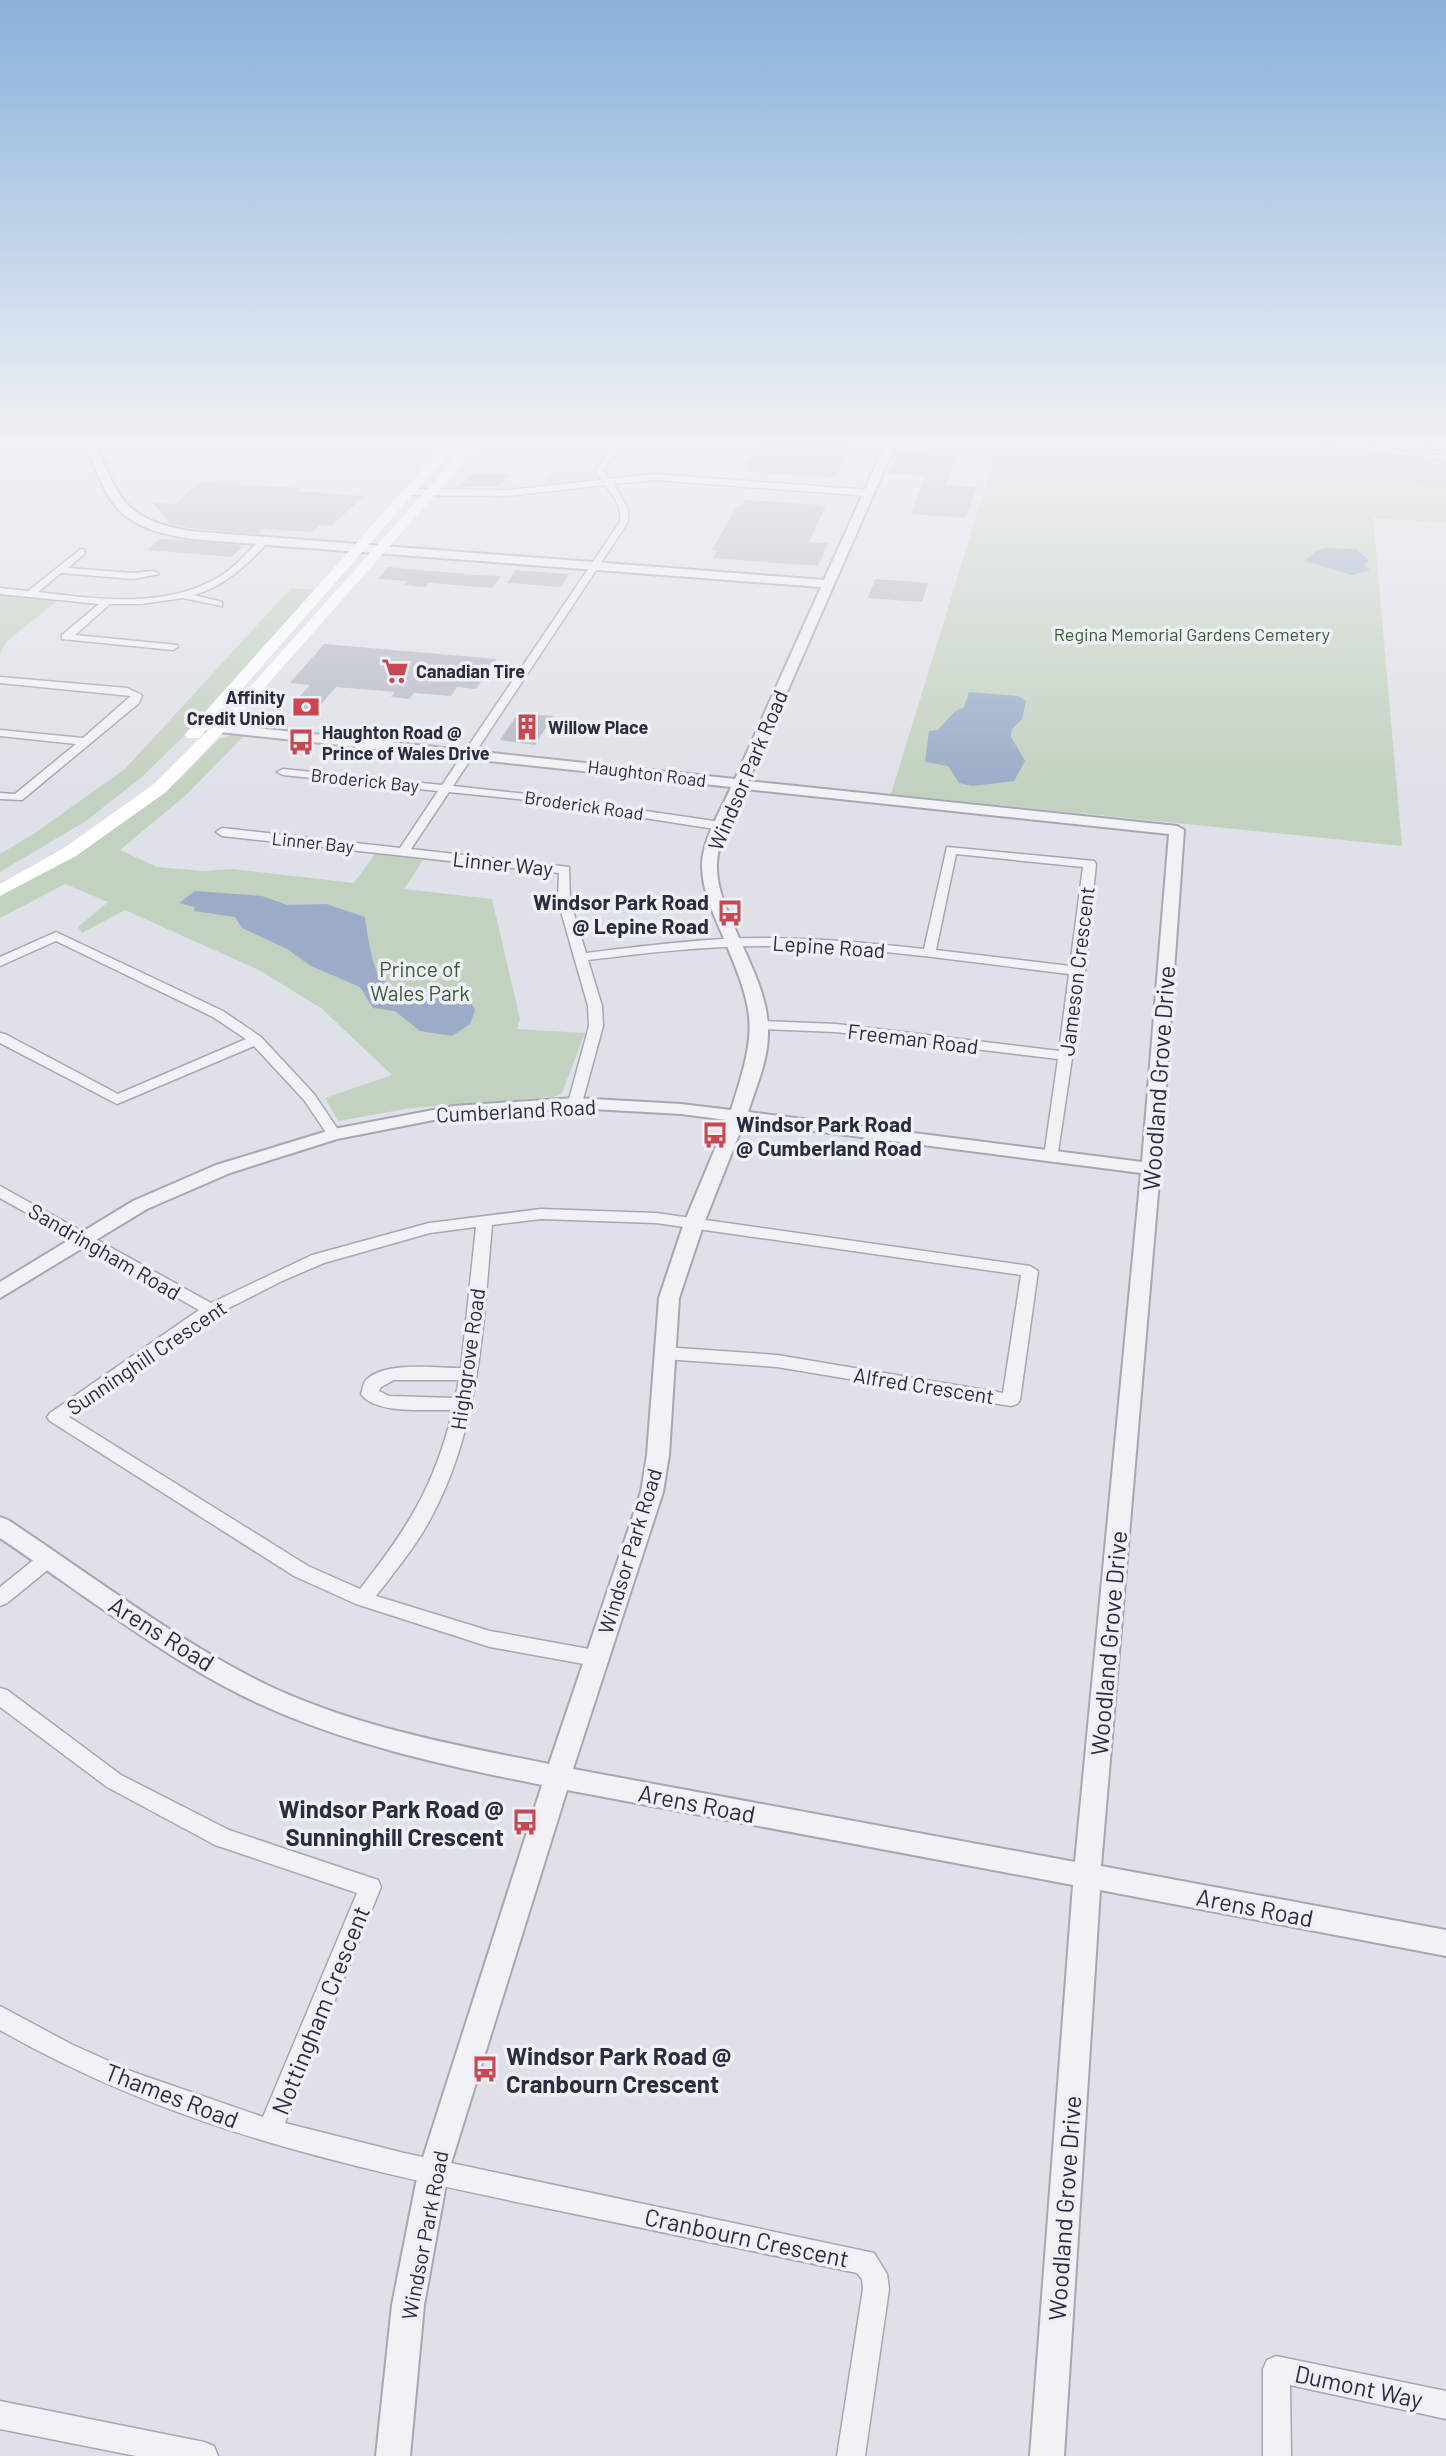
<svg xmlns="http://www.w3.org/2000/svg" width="1446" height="2456" font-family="Barlow,sans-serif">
<rect width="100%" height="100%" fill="#dee1e7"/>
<!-- green -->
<path fill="#c3d1c0" d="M998,445h398l50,3v75l-73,-5 29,328 -511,-52z
M553,471l39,3 3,3 -4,3 -47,5z
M291,588l24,2 -125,140 -47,46 -57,45 -86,51v-18l35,-21 90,-64z
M0,595l58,5 -52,42 -6,12z
M231,735l13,1 -58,59 -66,55 37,17 45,4 31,-2 121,14 21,-29 48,6 -19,29 88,10 28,120 -3,10 68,4 -23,60 -8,4 -143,11 -73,13 -13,-23 67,-23 -71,-67 -62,-38 -134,-60 -43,23 -4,-6 30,-25 -43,-18 -65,34v-23l180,-116 39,-40z"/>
<!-- water -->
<path fill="#9aacc7" d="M1325,548l31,1 13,11 -5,6 6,4 -18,5 -47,-14 11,-10z
M969,692l49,4 8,5 -4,18 -10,10 -1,8 14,24 -11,20 -42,5 -13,-3 -11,-17 -23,-4 4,-31 9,-1 16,-18 10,-5z
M195,891l67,5 25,9 39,-1 39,13c2,15 7,53 17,63 15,16 62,13 84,15l9,15 -5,14 -18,12 -32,-5 -25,-20 -22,-3 -13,-21 -49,-21 -24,-17 -45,-21 -7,-11 -41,-6 1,-4 -16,-4z"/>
<!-- building -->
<path fill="#b6bac4" d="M759,445h91l-15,33 -92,-7z
M898,452l58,4 -10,29 31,2 -11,31 -55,-4 15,-38 -37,-3z
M1414,471l32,2v13l-6,-1 1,3 -25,-4z
M472,473l37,2 -11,12h-39z
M200,482l99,6 -3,3 68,5 -33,30 -11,-1 -7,7 -51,-3 -5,5 -68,-6 -18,-4 -19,-22 23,2z
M745,500l81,5 -17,37 19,1 -10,23 -105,-8 4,-7 -5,-1 25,-44h4z
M160,539l25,1 59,6 -13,11 -84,-7z
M388,567l88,8 25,1 -9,12 -63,-5 -3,4 -22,-2 3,-4 -29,-2z
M516,570l53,4 -8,13 -54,-4z
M875,579l53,4 -6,19 -54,-4z
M324,644l173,15 -21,30 -19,-2 -6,9 -37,-3 -5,6 -18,-2 4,-5 -59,-5 -24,28 -15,-2 3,-3 -9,-1 3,-4h-2l18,-20 -20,-2z
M518,713l35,3 -18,29 -35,-5z"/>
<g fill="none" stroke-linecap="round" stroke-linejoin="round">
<!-- minor casing -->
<g stroke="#a4a8b1" stroke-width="3">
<path id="minor" d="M615,445h8l-20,26 7,8 45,-5 214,16 4,3 -4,3 -214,-16 -41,4 14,25v13l-175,264 83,9 185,27 6,4 -6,4 -185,-29 -87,-9 -38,57 158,18 1,34 16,52c58,-7 117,-15 177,-15 53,0 107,5 161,11l23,-102 147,14 2,3 -11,107 -28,188h-10l-3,-3 14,-97 -222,-27 -76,-3 -7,-4 7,-4 76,3 223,27 10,-77c-102,-12 -203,-29 -306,-28 -59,0 -117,7 -175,14l14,46 1,20 -21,77 -7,4 -7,-4 21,-77 -1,-20 -30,-105 1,-28 -337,-37 -6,-4 6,-4 178,20 38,-57 -155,-16 -6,-3 6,-3 159,16 178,-263c2,-15 -6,-26 -15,-37l-97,11 -101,-1 -4,-3 4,-3 101,1 94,-10 -7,-9zM956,854l127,13 -13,99 -134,-16z
M1326,445h22l98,11v4z
M261,539l8,2c-21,23 -44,45 -75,54l28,7v4l-39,-8 -42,6h-31l-35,31 102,10 1,2 -5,3 -111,-11v-4l37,-31 -99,-10v-6l28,3 53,-42 3,1v4l-16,14 65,5 21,-2 5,3 -26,5 -72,-6 -23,19c58,7 125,17 179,-14 17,-9 30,-26 44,-39z
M0,677l127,11 15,7 -3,8 -117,97 -22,-1v-6l15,1 61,-50 -76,-8v-6l83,8 48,-42 -131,-13z
M56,932l167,79 38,26 53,57 27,40 -2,3h-10l-25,-37 -50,-54 -137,58 -117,-61v-10l5,1 113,60 128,-55 -33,-22 -157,-76 -56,25v-9z
M0,1186l211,117 101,-48 117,-32 112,-14 115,4 374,53 8,5 -18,129 -3,4 -6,2 -234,-39 -113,-8 -6,-2 -2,-4 2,-4 6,-2 113,8 226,38 18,-118 -365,-52 -115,-4 -49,6c-9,101 -12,201 -60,291 -15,29 -36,54 -56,80l114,35 105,19 7,2 3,6 -3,6 -7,2 -105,-19 -134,-43 -62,-28 -244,-155 -3,-4 3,-4 149,-103 -199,-112zM476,1227l-15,141c-25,0 -74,-7 -94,11 -4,3 -4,10 -6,15 14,21 68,15 92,16 -19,77 -45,118 -93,179l-52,-23 -239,-149 148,-103 65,-33 42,-18 106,-30zM394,1380h65l-4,18 -66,-2 -10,-5 2,-4z
M48,1552l7,2 2,5 -2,5 -48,39 -7,3v-19l41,-33z
M0,1688l7,2 114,85 108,55 149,50 3,7 -96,236 119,30 470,100 13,21 2,15 -24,167h-28l26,-167 -1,-10 -5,-6c-107,-23 -214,-45 -321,-67 -192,-40 -364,-78 -536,-176v-24l71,38 62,28 130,45 94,-224 -142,-48 -108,-58 -107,-80z
M1276,2356l170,35v28l-156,-34 1,71h-28v-87l4,-9z
M0,2401l204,41 10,4 4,10h-82l-136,-27z"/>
</g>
<!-- tertiary casing -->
<g stroke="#a4a8b1" stroke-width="4">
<path id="tertiary" d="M86,445h10c24,56 29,74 93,86l635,49 61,-135h10l-147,336 429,45 7,4 -24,339 -59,697 345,64v26l-346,-66 -36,566h-34l43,-571 -506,-95 -119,383 -24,132 -14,151h-34l16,-151 26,-132 124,-388c-95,-19 -193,-40 -282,-81 -88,-40 -178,-111 -260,-166v-21l8,3c85,56 178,128 270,170 85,38 180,56 271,74l92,-272 6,-37 12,-157 25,-75 43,-103 -46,-6 -106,-6 -121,8 -117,23 -107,34 -83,36 -147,89v-16l133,-81 83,-36 118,-36 120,-23 121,-8 106,6 50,6c27,-84 25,-95 -9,-176 -9,-21 -19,-42 -20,-66 -1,-27 19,-57 29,-81l-530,-57 -7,-4 7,-4 534,57 86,-192 -592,-45c-37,-3 -90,-5 -115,-38 -13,-18 -20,-39 -28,-59zM745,789l424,45 -27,328 -394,-50c8,-25 20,-52 20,-78 1,-37 -18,-70 -32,-103 -9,-21 -20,-43 -19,-67 1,-26 18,-52 28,-75zM744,1122l397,51 -66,689 -502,-93 90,-277 6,-37 10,-157 25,-75z"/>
</g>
<!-- trunk casing -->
<g stroke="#868e9e" stroke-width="4">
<path id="trunk" d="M1426,445h20v4h-13z"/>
</g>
<!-- minor -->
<use href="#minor" fill="#f1f2f6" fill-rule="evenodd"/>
<!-- tertiary -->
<use href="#tertiary" fill="#f1f2f6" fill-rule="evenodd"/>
<!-- secondary -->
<path fill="#fff" fill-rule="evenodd" d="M444,445h12l-257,293h-12l-2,-3 2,-3z
M467,445h12l-229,259 -84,88 -90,64 -76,40v-12l64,-36 90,-64 86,-86z"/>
<!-- trunk -->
<use href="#trunk" fill="#fff" fill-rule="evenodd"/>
</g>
<!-- sky -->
<linearGradient id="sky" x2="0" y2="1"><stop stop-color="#89b1db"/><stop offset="0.56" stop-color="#f0f2f4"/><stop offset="1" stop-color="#f0f2f4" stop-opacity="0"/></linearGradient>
<rect width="1446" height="788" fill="url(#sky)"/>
<!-- icons -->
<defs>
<g id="supermarket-bare" transform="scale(2.1)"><path d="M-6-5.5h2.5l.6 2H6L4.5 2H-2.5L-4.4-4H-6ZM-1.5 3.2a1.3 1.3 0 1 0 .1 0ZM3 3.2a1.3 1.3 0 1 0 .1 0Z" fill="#ca4650" stroke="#eef0f5" stroke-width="2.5" paint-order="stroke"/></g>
<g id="bank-bare" transform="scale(2.1)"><path d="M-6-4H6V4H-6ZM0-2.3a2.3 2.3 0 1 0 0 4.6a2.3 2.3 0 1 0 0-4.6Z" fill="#ca4650" stroke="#eef0f5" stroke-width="2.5" paint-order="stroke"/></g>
<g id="building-bare" transform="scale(2.1)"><path d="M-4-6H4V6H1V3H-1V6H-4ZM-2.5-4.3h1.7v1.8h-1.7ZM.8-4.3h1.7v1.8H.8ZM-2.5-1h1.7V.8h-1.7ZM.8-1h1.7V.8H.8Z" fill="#ca4650" stroke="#eef0f5" stroke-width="2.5" paint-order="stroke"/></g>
<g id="bus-bare" transform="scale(2.1)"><path d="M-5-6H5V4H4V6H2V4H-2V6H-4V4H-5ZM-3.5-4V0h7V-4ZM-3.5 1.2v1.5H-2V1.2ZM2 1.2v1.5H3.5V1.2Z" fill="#ca4650" stroke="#eef0f5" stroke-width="2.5" paint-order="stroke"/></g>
</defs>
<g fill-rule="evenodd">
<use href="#supermarket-bare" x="395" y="671"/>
<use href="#bank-bare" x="306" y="707"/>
<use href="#building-bare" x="527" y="727"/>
<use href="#bus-bare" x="301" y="742"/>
<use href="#bus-bare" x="730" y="913"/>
<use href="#bus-bare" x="715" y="1135"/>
<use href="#bus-bare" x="525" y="1822"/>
<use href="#bus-bare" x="485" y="2069"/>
</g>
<g text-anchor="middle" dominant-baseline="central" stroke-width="7" stroke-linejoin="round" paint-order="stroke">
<!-- far-park labels -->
<g font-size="18" fill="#3a5936" stroke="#eef0f5">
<text x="1192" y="634">Regina Memorial Gardens Cemetery</text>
</g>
<!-- far-poi labels -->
<g font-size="18" font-weight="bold" fill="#282e3e" stroke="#eef0f5" text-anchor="start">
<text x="416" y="671">Canadian Tire</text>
<text x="285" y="697" text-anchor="end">Affinity<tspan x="285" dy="21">Credit Union</tspan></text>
<text x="548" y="727">Willow Place</text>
<text x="322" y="732">Haughton Road @<tspan x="322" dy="21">Prince of Wales Drive</tspan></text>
</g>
<!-- far-street labels -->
<g font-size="18" fill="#282e3e" stroke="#eef0f5">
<text transform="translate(647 773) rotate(7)">Haughton Road</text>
<text transform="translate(365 780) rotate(6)">Broderick Bay</text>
<text transform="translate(584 805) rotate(8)">Broderick Road</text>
<text transform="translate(313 842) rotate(6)">Linner Bay</text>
</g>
<!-- street labels -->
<g font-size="21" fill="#282e3e" stroke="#eef0f5">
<text transform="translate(747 770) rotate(-67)">Windsor Park Road</text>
<text transform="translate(503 863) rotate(6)">Linner Way</text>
<text transform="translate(829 946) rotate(4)">Lepine Road</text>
<text transform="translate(1076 971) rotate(-83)">Jameson Crescent</text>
<text transform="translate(913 1038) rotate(7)">Freeman Road</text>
<text transform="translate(516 1110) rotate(-3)">Cumberland Road</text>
<text transform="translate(105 1251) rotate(30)">Sandringham Road</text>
<text transform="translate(146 1357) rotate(-34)">Sunninghill Crescent</text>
<text transform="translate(467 1359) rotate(-82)">Highgrove Road</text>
<text transform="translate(924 1385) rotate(9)">Alfred Crescent</text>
<text transform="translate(629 1551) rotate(-73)">Windsor Park Road</text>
<text transform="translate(424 2235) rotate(-79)">Windsor Park Road</text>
</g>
<!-- poi labels -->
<g font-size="21" font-weight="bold" fill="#282e3e" stroke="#eef0f5" text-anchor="end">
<text x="709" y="901">Windsor Park Road<tspan x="709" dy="24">@ Lepine Road</tspan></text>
<text x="736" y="1123" text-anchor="start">Windsor Park Road<tspan x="736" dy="24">@ Cumberland Road</tspan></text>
</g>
<!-- park labels -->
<g font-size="21" fill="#3a5936" stroke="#eef0f5">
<text x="420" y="968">Prince of<tspan x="420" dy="24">Wales Park</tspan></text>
</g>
<!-- near-street labels -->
<g font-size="24" fill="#282e3e" stroke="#eef0f5">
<text transform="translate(1158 1078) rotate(-86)">Woodland Grove Drive</text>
<text transform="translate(162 1633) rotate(32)">Arens Road</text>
<text transform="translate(1108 1643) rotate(-85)">Woodland Grove Drive</text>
<text transform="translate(697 1803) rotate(11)">Arens Road</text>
<text transform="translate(1255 1907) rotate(11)">Arens Road</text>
<text transform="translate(320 2010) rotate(-68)">Nottingham Crescent</text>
<text transform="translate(172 2095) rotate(21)">Thames Road</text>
<text transform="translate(1064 2208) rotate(-86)">Woodland Grove Drive</text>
<text transform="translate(747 2237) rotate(12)">Cranbourn Crescent</text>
<text transform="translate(1359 2386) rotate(12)">Dumont Way</text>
</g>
<!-- near-poi labels -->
<g font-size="24" font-weight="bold" fill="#282e3e" stroke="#eef0f5" text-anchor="end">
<text x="504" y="1808">Windsor Park Road @<tspan x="504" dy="28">Sunninghill Crescent</tspan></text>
<text x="506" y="2055" text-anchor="start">Windsor Park Road @<tspan x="506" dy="28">Cranbourn Crescent</tspan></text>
</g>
</g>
</svg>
